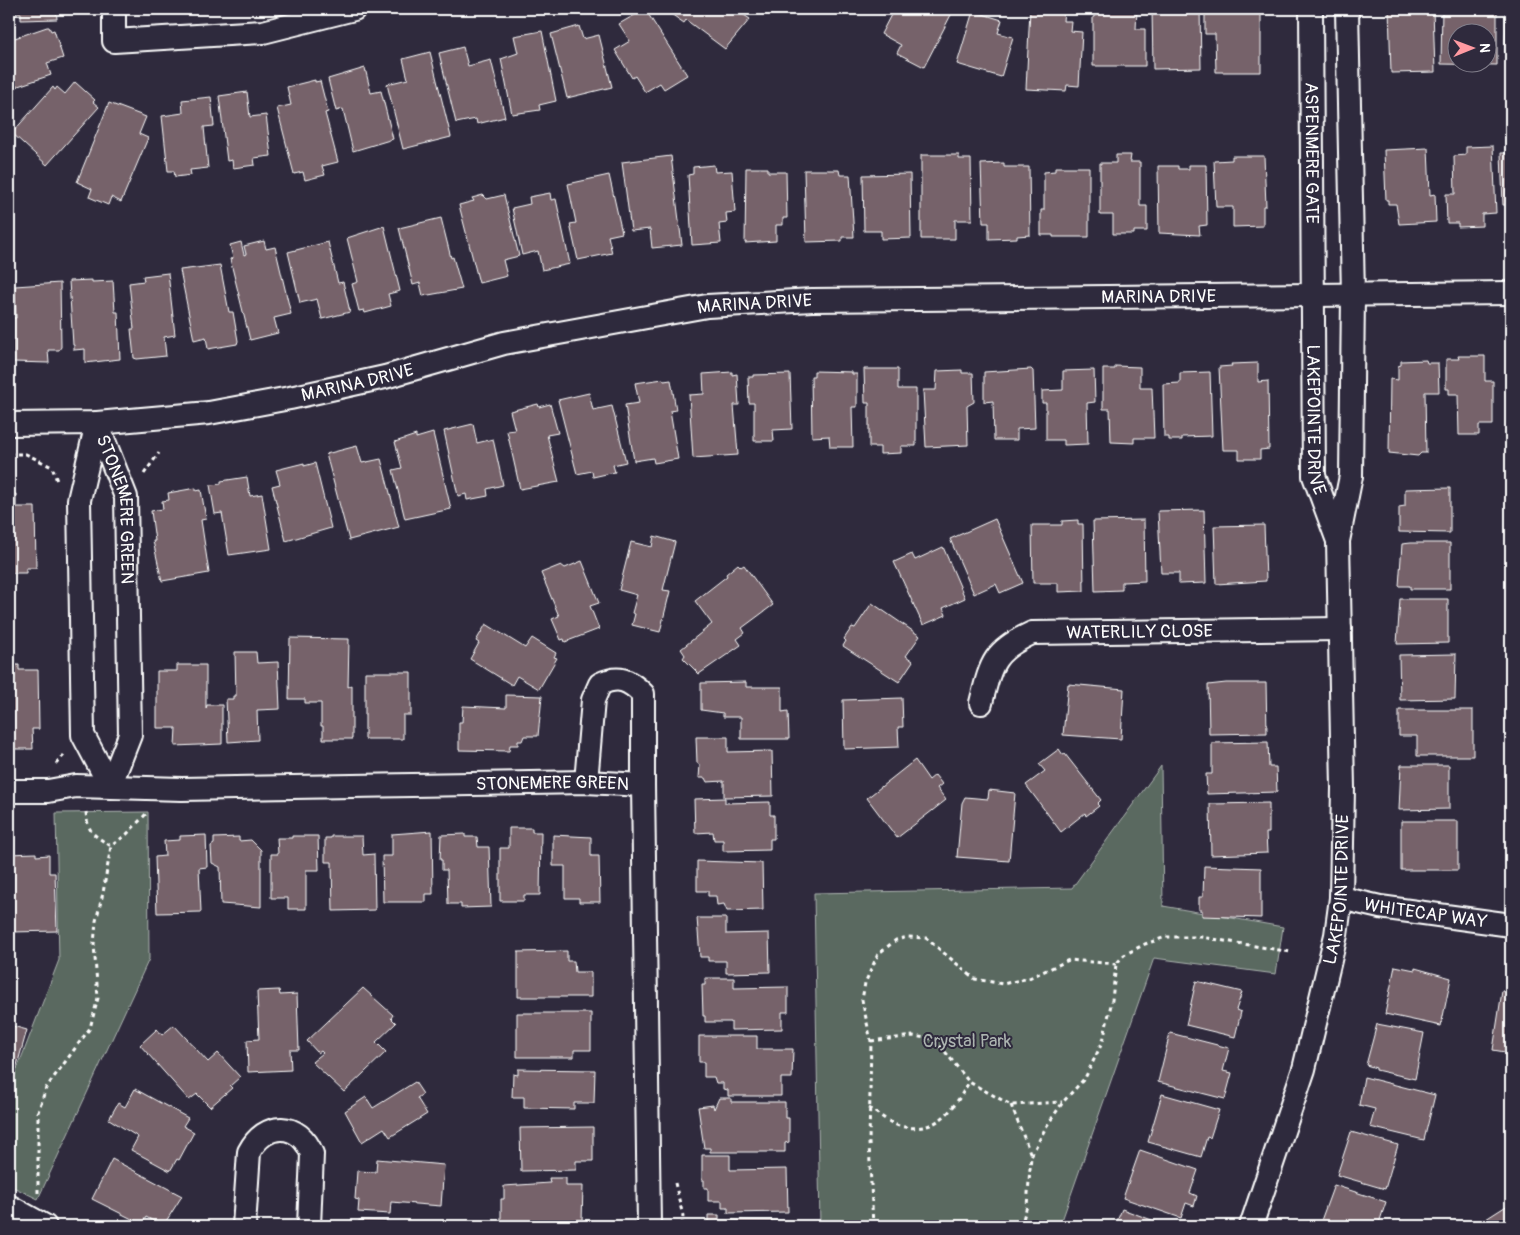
<svg xmlns="http://www.w3.org/2000/svg" width="1520" height="1235" font-family="Pangolin,sans-serif">
<rect width="100%" height="100%" fill="#2f2a3d"/>
<filter id="ink" filterUnits="userSpaceOnUse"><feTurbulence type="fractalNoise" baseFrequency=".02" numOctaves="2"/><feDisplacementMap in="SourceGraphic" scale="10" xChannelSelector="R" yChannelSelector="G"/><feConvolveMatrix kernelMatrix="1 2 1 2 8 2 1 2 1" color-interpolation-filters="sRGB"/></filter>
<g filter="url(#ink)">
<!-- green -->
<path fill="#5a6960" stroke="#acb4b0" d="M1161,766l2,140 120,21 -7,47 -122,-16 -94,268h-240l-6,-333 258,-5z
M148,812l1,147 -111,240 -29,-14v-95l50,-130 -3,-147z"/>
<!-- building -->
<path fill="#76626a" stroke="#fff" fill-rule="evenodd" d="M9,9h47l1,10 -36,1v-7h-12z
M645,9l42,66 -23,14 -4,-6 -15,9 -10,-16 -3,2 -17,-28 15,-9 -11,-17z
M664,9h71l15,10 -25,30 -39,-29 -2,3z
M894,9h60l-30,58 -27,-14 4,-8 -20,-11z
M1030,9h34l-1,12h8l-1,10 12,1 -3,54 -12,-1 -1,6 -40,-2z
M1100,9h37l-1,20h9v37h-52v-49l7,-4z
M1152,9h48l1,59 -48,1z
M1205,9h44v5h12v58h-45l-1,-38h-10z
M1389,9h44l2,63 -44,1z
M1442,9h55v56l-56,-1zM1458,32h30v30h-30z
M1506,9h5v44h-6z
M973,11l29,9 -4,13 15,4 -12,40 -44,-13z
M579,26l4,13 16,-4 13,52 -45,11 -16,-64z
M47,27h2l2,4 3,-1 9,28 -16,5 4,12 -42,14v-49z
M542,31l14,70 -17,4 1,5 -28,4 -11,-55 17,-6 -4,-17z
M463,47l5,19 23,-6 14,57 -28,7 -1,-5 -20,4 -17,-70z
M430,52l21,85 -48,12 -16,-65 21,-5 -5,-20z
M365,68l6,25 10,-2 12,48 -40,12 -10,-42 -7,2 -8,-32z
M315,80v2l5,-1 8,31 -3,1 13,49 -16,4 3,9 -20,5 -2,-8 -9,2 -17,-66 14,-3 -4,-18z
M75,82l20,18 -2,2 6,5 -52,58 -35,-32 41,-46 2,3 2,-3 8,7z
M247,92l3,25 16,-2 5,41 -17,2 1,7 -22,3 -1,-8 -5,1 -8,-65z
M211,97l3,29 -10,1 4,41 -18,2 1,5 -16,2 -1,-6h-6l-6,-55 21,-3 -1,-13z
M109,103l37,14 -7,17 9,4 -27,64 -10,-5 -3,8 -19,-8 3,-8 -15,-7z
M1493,146l3,67 -14,1v12l-24,1v-4h-11l-1,-29h9l-1,-38 12,-1v-8z
M1428,148l2,47 5,-1 1,28 -37,2 -3,-20h-8v-4h-2l-2,-50z
M1501,153h10v52h-8z
M921,155h38v4h12l1,61h-17v19h-34z
M1116,155h15l-1,7h10v44h7v25h-13v3h-21v-19h-13v-52h16z
M671,156l11,89 -30,3 -2,-19 -19,2 -9,-69z
M1232,156h32l2,50h-3v20l-30,1v-20h-17l-2,-46 18,-1z
M1004,163v4h25l1,68 -13,1v2l-28,1v-16h-6l-2,-59z
M714,165l1,7 17,-1 3,41 -9,1 1,10 -8,1 2,19 -29,2 -4,-70 5,-1v-7z
M1189,165h17l1,60 -8,1 1,9 -41,-2 -1,-67h20v3h11z
M1055,167h34v70h-36v-2h-12v-25h3v-38l11,-1z
M746,168h22v4h18l1,46h-4v7h-7v16l-31,2z
M804,170h35l1,5h10l4,62h-12v4l-36,1z
M910,174l1,64 -30,1v-8h-17l-1,-56z
M609,175l13,58 -14,3 4,17 -34,7 -8,-36 6,-1 -8,-39z
M550,193l1,7 5,-1 14,65 -28,6 -4,-19 -16,4 -10,-47 18,-4 -1,-7z
M483,195l4,4 17,-4 15,61 -16,4 4,16 -28,7 -20,-78 15,-4 -2,-3z
M441,218l10,40 2,-1 9,32 -39,7 -3,-13 -7,2 -14,-57z
M384,226l16,65 -12,3 3,12 -26,7 -1,-3 -5,1 -7,-27 6,-2 -11,-44z
M264,241l2,8 9,-2 16,67 -17,4 4,15 -28,7 -20,-81 3,-1 -3,-13 11,-3 3,13 2,-1 -2,-8z
M328,242l10,41 5,-1 7,30 -28,7 -5,-20 -17,4 -12,-51z
M220,265l9,47h4l5,29 -1,3 -29,5 -2,-12 -12,3 -14,-70z
M168,273l7,62 -11,2 2,19 -29,3 -3,-1 -3,-29h3l-5,-46 15,-2 -1,-5z
M92,280v2l21,-1 2,31h3l2,47 -35,4v-14l-11,1v-5h-1l-4,-64z
M60,283l1,64 -2,3h-11l1,13 -36,-1v-44h3l-1,-32z
M1458,356h27v25h8v44h-14v10h-20l-1,-41h-9v-5h-3v-30h13z
M1426,360l1,3h11l1,29h-14l1,61h-5l-3,3 -29,-3 1,-74 8,1v-14l3,-1v-4z
M1258,363v19l10,-1 1,68 -9,1v9h-21v-9h-16l-4,-83 13,-1 -1,-2z
M1115,366l25,1v21h12l2,50h-20v5l-23,-1 -1,-33h-7v-40h12z
M864,369h34v20h18v57h-15v7l-21,1v-7h-11v-44h-4z
M1031,369l2,2 2,57 -18,1v11h-23l-1,-39 -9,1v-30z
M962,370v3h11l1,29 -7,4 1,39 -42,2 -3,-57h13l1,-19z
M1094,370l1,32 -8,1 1,41 -24,1v-5h-18v-37h-4v-12l21,-1v-19z
M814,371l38,1v2h5v33h-5l1,40h-23l-1,-11 -17,1 -1,-61h3z
M732,372v3l5,-1 2,31h-5l4,50 -45,3 -4,-63 15,-1 -1,-20z
M1210,372l2,64 -30,1v3h-13v-3h-5l-1,-53 17,-1v-10z
M790,374l2,55 -19,1 1,11h-20v-38h-5l-1,-26h5v-2z
M663,379l1,2 7,-1 5,30 -6,1 8,48 -24,4 -1,-5 -19,3 -9,-56 14,-2 -4,-20z
M1508,381h3v54h-3l-2,-45h3z
M589,393l4,17 19,-4 14,56 -13,3 2,7 -22,5 -1,-6 -15,3 -19,-74z
M538,404l1,3 11,-3 8,29 -11,2 12,47 -39,7 -13,-58 8,-1 -5,-19z
M473,424l4,19 16,-4 10,46 -16,4 1,7 -21,4 -1,-6 -8,2 -14,-65z
M433,433l18,76 -46,10 -12,-49 9,-2 -7,-26 21,-7v3z
M357,446l5,17 19,-4 18,68 -50,13 -23,-86z
M304,463v3l11,-3 16,65 -45,13 -14,-55 8,-2 -4,-14z
M247,477l3,19 12,-2 9,55 -42,6 -7,-42 -7,1 -5,-29 11,-1v-3z
M196,488v3l5,-1 5,29 -5,1 8,53 -47,8 -9,-40h2l-4,-30 12,-2 -1,-8 7,-1 -1,-7z
M1450,488v45l-51,-1v-25l6,-1v-17z
M9,494h7v13h19l1,61h-10v5h-15v-4h-2z
M1204,510l2,73 -27,1v-11h-18l-3,-62z
M995,519l28,64 -23,10 -4,-9 -22,10 -24,-55z
M1078,520v4h5l1,67 -26,1v-9h-25l-1,-58h30v-4z
M1144,520l1,61 -23,1v8l-27,1 -2,-70z
M1264,525l2,56 -50,3 -2,-58z
M654,536l21,6 -12,48 7,1 -10,41 -28,-7 3,-11 -3,-1 5,-18 -18,-5 12,-48 21,5z
M1411,543h39v46h-40v-3h-11l3,-42z
M943,547l22,51 -22,10 3,7 -23,10 -29,-63 18,-8 3,6z
M582,561l17,42 -9,3 9,23 -34,13 -1,-3 -3,1 -9,-21 7,-3 -18,-43 20,-8 4,3z
M738,564l3,3 3,-2 29,40 -31,23 3,5 -8,6 4,6 -42,29 -16,-16 2,-3 -4,-6 31,-25 -17,-23 32,-25 -1,-2z
M1400,599h48v44l-51,1z
M872,603l48,33 -14,20 7,5 -14,21 -56,-36 3,-5 -2,-2 8,-12 3,1z
M486,624l39,24 7,-10 24,15 -2,4 3,1 -18,31 -22,-13 -5,9 -42,-26 9,-16 -3,-2z
M290,638l59,1 -1,48 4,-2v54h-29v-13h-2v-23h-16v-4h-16z
M235,652h21l1,11 21,-1 2,47 -23,1 1,30 -30,2 -2,-43h7v-3h3z
M1456,654l-1,45 -55,1 -1,-45z
M9,665h10v5h19l1,59h-7l1,20h-24z
M177,665h29v44l1,-4h15v39l-47,2 1,-18h-19v-57h20z
M365,672h46v43h-8v24h-38z
M746,682v5h36v25l6,-1 1,28h-48v-22h-18v-4l-22,-3v-27z
M1226,683h40l1,50 -58,1 -1,-49z
M1068,684l56,5 -3,50 -58,-4z
M506,695l36,1 -4,40h-14l-2,5h-4v4h-8l-1,6 -50,-1v-28h3l1,-16 43,2z
M902,698l1,29h-5l1,20 -55,2 -1,-49z
M1399,710h74v46h-56v-20h-18z
M696,737h32v15l44,-1 1,45 -49,1v-16l-17,1 -2,-4h-6l1,-13 -3,-2z
M1268,742l1,25h7l1,25 -70,2 -1,-20h6v-31z
M1059,749l4,6 2,-1 36,46 -4,4 2,2 -13,10 -1,-3 -24,19 -35,-47 19,-14 -6,-7z
M915,760l14,20 6,-5 7,9 -5,4 9,12 -49,38 -30,-40z
M1401,765h48v44l-50,1z
M989,790l26,3 -6,68 -52,-4 5,-54 3,-6 23,2z
M725,798v5l45,-1v13h4v24h-4v11l-47,1v-11h-9l-1,-8 -18,1 -1,-34z
M1269,803v30h-3l1,20 -56,2 -1,-51z
M1401,821h57v49h-57z
M509,828h23v4h9l-1,63h-16v6h-24v-53h9z
M432,831l1,63h-7v8h-43l-1,-46h10v-22z
M465,834v3h12l1,10h11l2,60 -30,1v-4h-13l-1,-34h-5v-10h-2l1,-25z
M206,835l1,32 -8,1 2,44 -44,1 -2,-56 10,-1 -1,-15 16,-1v-4z
M553,835l38,2v19h8l1,46h-21v-4h-14v-32h-12z
M292,836h26l1,34h-13v39h-18v-11h-17v-44h7l-1,-16h15z
M331,836h31l1,19 11,-1 1,56 -42,1 -1,-49h-7v-24h6z
M239,837v4l12,-1 10,10v57l-40,-3 -1,-37 -8,-4 -1,-17 3,-2v-6z
M36,853v3l13,-1v18h6l2,58 -46,1 -2,-78z
M697,861l65,2 1,47 -36,1 -3,-7 -7,1 -1,-9h-8v-5h-11z
M1204,866l57,2v50l-59,-2v-6h-3v-13h4z
M697,918h29v16l43,-1 1,39 -44,1v-12h-18v-4h-8z
M567,951v10h7l1,11h16v25h-73v-45z
M1395,966l20,4v-2l36,10 -10,48 -56,-12z
M705,978h29v10l54,-1v25h-6v17l-51,1v-8h-26v-6h-2l-1,-31h3z
M1196,981l46,11 -6,18 5,2 -6,25 -49,-12z
M363,988l30,27 -2,3 5,5 -20,19 10,10 -42,40 -32,-30 11,-9 -2,-2 -3,2 -11,-12z
M279,990l1,5 17,-1 2,56h-9l1,20 -43,2 -1,-32 12,-1 -2,-48z
M1502,991l9,1v61l-18,-3z
M517,1013h74v37h-17v7h-57z
M1377,1024l47,9 -9,46 -39,-9v-2l-10,-3z
M9,1025l18,5 -15,53 -3,-1z
M174,1025l34,37 10,-9 22,24 -10,9 2,2 -22,19 -13,-13 -8,6 -49,-55 17,-16 5,6z
M1170,1033l59,15 -6,23 9,2 -7,26 -67,-17z
M699,1036h58v13h36l-1,29h-11v18h-53v-6l-5,-1v-6h-7l-2,-6h-10v-15h-5z
M518,1069l77,1 -1,33h-20v6l-50,-1v-11h-12l1,-23 5,1z
M1364,1077l71,18 -11,45 -54,-13 5,-18 -16,-4z
M415,1082l8,12 -6,4 10,16 -37,23 -6,-9 -22,14 -17,-31 21,-14 7,11z
M135,1089l53,29 -5,8 11,6 -15,28 -2,-1 -7,12 -39,-21 7,-13 -29,-18 9,-16 7,4z
M1162,1094l57,16 -9,28 -3,-1 -6,20 -53,-15z
M719,1098h12v4h54v16h4v24l-4,1v9h-75v-4h-6l-6,-41 15,-2 1,4z
M593,1127v34h-17v9l-55,1 -1,-43z
M1351,1132l47,13 -13,44 -48,-14z
M1140,1150l58,20 -8,23 7,3 -3,10 -8,-3 -5,15 -58,-20z
M702,1155h28v15l57,-1 1,43 -60,1v-5h-6v-7h-14v-13h-4v-8h-2z
M112,1159l70,37 -19,30 -17,-9 -4,7 -50,-25z
M377,1159l67,6 -3,41 -50,-4 -1,12 -32,-2 1,-12 -4,-1 2,-28 19,1z
M549,1178h17v8h17l-1,34h-18v6h-63v-27h3v-13l46,-3z
M1334,1185l52,17 -8,24h-59z
M1511,1203v23h-20l-5,-7z
M1122,1209l46,17h-53z
M708,1215h11v5l70,1v5h-81z
M359,1220l28,1 -1,5h-27z"/>
<g fill="none" stroke-linecap="round" stroke-linejoin="round">
<!-- street casing -->
<g stroke="#fff" stroke-width="26">
<g id="street">
<path d="M114,9v32l149,-9 91,-23"/>
<path id="s1" d="M1311,9l3,467 24,65"/>
<path d="M97,423l-18,77 4,235 27,51"/>
<path id="s2" d="M97,423l29,74 4,238 -20,51"/>
<path id="s3" d="M9,424l88,-1 112,-10 81,-15 95,-21 119,-34 203,-37 105,-6 699,-7"/>
<path id="s4" d="M981,703c10,-40 12,-52 51,-70l308,-4"/>
<path d="M586,782l7,-82 7,-16c19,-9 29,-4 43,10v91"/>
<path id="s5" d="M9,791h39l28,-5 106,3 404,-7 57,3 6,441"/>
<path id="s6" d="M1341,898l39,9 131,18"/>
<path d="M9,1206l36,20"/>
<path d="M244,1226l5,-74c16,-31 50,-31 63,2l-3,72"/>
<path id="s7" d="M1251,1226l53,-157 32,-134 5,-37 2,-110 -5,-247 13,-65 2,-181 -6,-286"/>
</g>
</g>
<!-- path -->
<path stroke="#fff" stroke-width="3" stroke-dasharray="4 4" stroke-linecap="butt" d="M9,454h17l26,13 5,14
M144,474l15,-21
M56,764l9,-10
M86,812c2,22 8,23 25,34l16,-12 19,-20
M871,1041l42,-5 19,3 11,10 26,33 42,23 51,-3
M1011,1105l20,50
M868,1108c10,5 21,15 31,18 38,9 54,-16 70,-44
M675,1183l8,33 -1,10
M38,1193v-81l8,-24 44,-60 8,-30 -4,-54 2,-23 7,-28 8,-47
M873,1226l-4,-83 2,-102 -9,-41 3,-17 13,-29 18,-14 12,-3 18,1 49,41 28,5 26,-6 40,-18 47,4
M1021,1226l6,-20 4,-50 15,-29 17,-25 22,-24 18,-37 9,-41 4,-36 8,-9 21,-11 21,-7h35l90,15"/>
<!-- street -->
<use href="#street" stroke="#2f2a3d" stroke-width="22"/>
</g>
</g>
<g text-anchor="middle" dominant-baseline="central" stroke-width="4" stroke-linejoin="round" paint-order="stroke">
<!-- street labels -->
<g font-size="18" fill="#fff" stroke="#2f2a3d">
<text stroke="none"><textPath href="#s1" startOffset="144">ASPENMERE GATE</textPath></text>
<text stroke="none"><textPath href="#s3" startOffset="1162">MARINA DRIVE</textPath></text>
<text stroke="none"><textPath href="#s3" startOffset="758">MARINA DRIVE</textPath></text>
<text stroke="none"><textPath href="#s3" startOffset="352">MARINA DRIVE</textPath></text>
<text stroke="none"><textPath href="#s1" startOffset="411">LAKEPOINTE DRIVE</textPath></text>
<text stroke="none"><textPath href="#s2" startOffset="90">STONEMERE GREEN</textPath></text>
<text stroke="none"><textPath href="#s4" startOffset="199">WATERLILY CLOSE</textPath></text>
<text stroke="none"><textPath href="#s5" startOffset="544">STONEMERE GREEN</textPath></text>
<text stroke="none"><textPath href="#s7" startOffset="349">LAKEPOINTE DRIVE</textPath></text>
<text stroke="none"><textPath href="#s6" startOffset="86">WHITECAP WAY</textPath></text>
</g>
<!-- park labels -->
<g font-size="18" fill="#acb4b0" stroke="#2f2a3d">
<text x="967" y="1041">Crystal Park</text>
</g>
</g>
<!-- margin -->
<rect width="1520" height="1235" fill="none" stroke="#2f2a3d" stroke-width="30"/>
<rect x="15" y="15" width="1490" height="1205" fill="none" stroke="#fff" stroke-width="2" filter="url(#ink)"/>
<!-- north arrow -->
<g transform="translate(1472 48) rotate(89)"><circle r="24" fill="#2f2a3d" stroke="#827f8b"/>
<path d="M0-4L9 19L0 12L-9 19Z" fill="#ff9aa2"/>
<text y="-8" font-size="14" font-weight="bold" text-anchor="middle" fill="#ffffff">N</text>
</g>
</svg>
